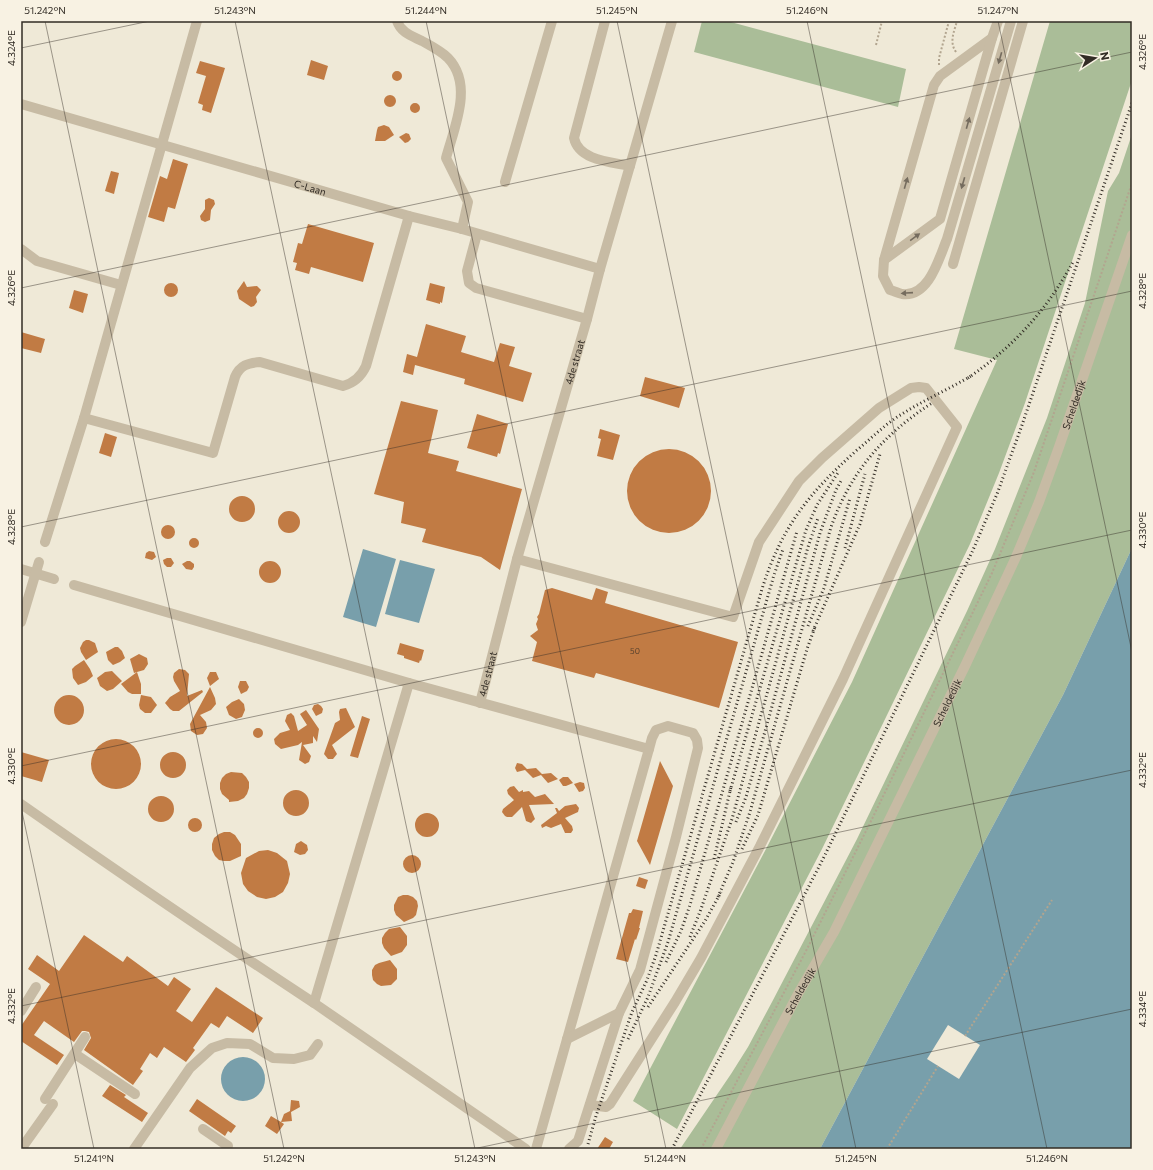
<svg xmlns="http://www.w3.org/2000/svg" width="1153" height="1170" font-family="Commissioner,sans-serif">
<rect width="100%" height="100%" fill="#efe9d7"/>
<!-- green -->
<path fill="#aabd98" d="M702,21h25l179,48 -8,38 -204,-55z
M1050,21h82v59l-107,323 -26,70 -29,71 -148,305 -145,280 -44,-28 133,-252 86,-167 145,-322 -43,-11z
M1132,134v414l-69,147 -243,454h-140l51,-75 17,-27 24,-45 85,-163 110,-228 28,-62 52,-131 38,-115 23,-112 11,-18z"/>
<!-- water -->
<path fill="#789fab" d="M1132,548v601h-312l243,-454z
M363,549l33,10 -20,68 -33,-10z
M400,560l35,9 -16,54 -34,-9z
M221 1079a22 22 0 1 1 44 0a22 22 0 1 1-44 0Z"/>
<!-- pier -->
<path fill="#efe9d7" d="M948,1025l32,20 -21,34 -32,-20z"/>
<!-- building -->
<path fill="#c17b44" d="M311,60l17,6 -4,14 -17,-5z
M200,61l25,7 -14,45 -9,-3 1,-5 -5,-2 8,-27 -10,-3z
M392 76a5 5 0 1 1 10 0a5 5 0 1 1-10 0Z
M384 101a6 6 0 1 1 12 0a6 6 0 1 1-12 0Z
M410 108a5 5 0 1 1 10 0a5 5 0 1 1-10 0Z
M384,125l5,2 5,8 -9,6h-10l2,-11 1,-3z
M406,133l3,1 2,5 -3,3 -3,1 -6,-6z
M173,159l15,5 -13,45 -7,-2 -4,15 -16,-5 12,-41 7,3z
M111,171l8,2 -5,21 -9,-3z
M209,198l5,2 1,4 -4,6 -1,10 -5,2 -4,-2 -1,-4 5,-7v-9z
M308,224l66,19 -11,39 -52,-15 -2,7 -14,-4 2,-7 -4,-1 5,-19 4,1z
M244,281l3,6 10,-1 4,4 -5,7 1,5 -3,4 -3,1 -12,-8 -2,-8z
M430,283l15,4 -3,16 -2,-1v2l-14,-4z
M164 290a7 7 0 1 1 14 0a7 7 0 1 1-14 0Z
M74,290l14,4 -5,19 -14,-5z
M426,324l40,12 -5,16 33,10 6,-19 15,4 -6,19 23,7 -9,29 -59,-18 1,-5 -50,-14 -2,10 -10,-3 4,-18 10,3z
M21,332l24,7 -4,14 -20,-5z
M645,377l40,11 -6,20 -39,-12z
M401,401l37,9 -10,43 31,8 -3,10 66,18 -22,81 -19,-13 -59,-15 4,-13 -25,-6 3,-21 -30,-8z
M477,414l31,10 -8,30 -2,-1 -1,4 -30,-9z
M600,429l20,6 -7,25 -16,-4 4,-17 -3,-1z
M105,433l12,4 -6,20 -12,-4z
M627 491a42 42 0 1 1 84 0a42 42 0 1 1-84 0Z
M229 509a13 13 0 1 1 26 0a13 13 0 1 1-26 0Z
M278 522a11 11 0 1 1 22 0a11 11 0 1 1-22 0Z
M161 532a7 7 0 1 1 14 0a7 7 0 1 1-14 0Z
M189 543a5 5 0 1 1 10 0a5 5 0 1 1-10 0Z
M149,551l5,1 2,5 -4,3 -7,-2 1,-5z
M167,558h4l3,5 -3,4h-4l-3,-3 -1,-4z
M259 572a11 11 0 1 1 22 0a11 11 0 1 1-22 0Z
M187,561h3l4,3v3l-2,3 -6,-1 -4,-5z
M552,588l40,12 4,-12 12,4 -3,11 133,39 -19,66 -123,-35 -2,5 -62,-17 5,-19 -7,-6 8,-6 -2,-6 2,-5 -1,-2 2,-3 6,-24z
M86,640h3l6,3 3,9 -12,8 -5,-8 -1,-4 3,-6z
M400,643l24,7 -3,11 -1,-1 -1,3 -15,-5v-2l-7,-2z
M115,647h3l4,4 3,7 -5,4 -7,3 -5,-5 -2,-8z
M139,654l8,4 1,6 -4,6 -7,2 4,12v10h-9l-4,-2 -7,-8 16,-12 -3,1 -4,-14z
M84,660l6,9 3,7 -7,6 -8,3 -5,-7 -1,-9 3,-3z
M179,669l6,1 4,4 -2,22 15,-6 1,2 -24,19h-6l-3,-2 -5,-6 5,-6 10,-6 -6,-10 -1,-4 1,-4z
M112,671l10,10 -9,8 -6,2 -7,-5 -3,-8 8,-6z
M210,672h6l3,7 -9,7 -3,-8z
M240,681h6l3,6 -2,4 -6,3 -3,-7z
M210,687l5,11 1,6 -5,6 -11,5 6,7 1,6 -4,6 -6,1 -6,-4 -1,-7z
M54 710a15 15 0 1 1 30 0a15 15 0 1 1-30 0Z
M141,695l10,2 6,8 -6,8h-6l-5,-4 -1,-4z
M239,699l5,5 1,6 -3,7 -6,2 -7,-4 -3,-8 6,-5z
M318,704l3,2 2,3 -1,4 -6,3 -4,-7 2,-4z
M346,708l9,19 -23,18 5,9 -4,5h-5l-4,-5 1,-3 10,-28 5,-3 -1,-8 1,-3z
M306,710l13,19 -2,13 -4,-6v7l-10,2 8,11 -2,6 -4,2 -6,-4 3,-18 -4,3 -17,4 -6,-5 -1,-5 6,-6 10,-3 -5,-9 2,-6 4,-2 3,3 4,15 9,-6 -7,-11z
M362,716l8,3 -12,39 -8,-2z
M253 733a5 5 0 1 1 10 0a5 5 0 1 1-10 0Z
M91 764a25 25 0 1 1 50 0a25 25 0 1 1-50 0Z
M160 765a13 13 0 1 1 26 0a13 13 0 1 1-26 0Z
M21,752l28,8 -7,22 -21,-6z
M660,761l13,25 -23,79 -13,-24z
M517,763l5,1 5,5 9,-1 6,6 9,-1 7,6 -10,4 -7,-8 -8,3 -8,-8 -8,2 -2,-4z
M231,772l11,1 4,4 3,5v6l-2,6 -3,4 -6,3 -9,1v-2l-7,-6 -2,-5v-6l2,-5 4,-4z
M563,777h5l5,6 -7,3h-3l-4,-6z
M580,782l4,1 1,5 -2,3 -4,1 -5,-8z
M514,786l5,6 4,-2v2l6,-1 6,6 10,-3 9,10 -25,1 6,14 -4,4 -5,-2 -4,-14 -10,10h-5l-2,-1 -3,-4 1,-3 11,-9 -6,-6 -1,-4 3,-3z
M283 803a13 13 0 1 1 26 0a13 13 0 1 1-26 0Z
M148 809a13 13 0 1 1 26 0a13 13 0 1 1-26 0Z
M576,804l3,4 -1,4 -13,6 7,8 1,4 -2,3h-6l-4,-9 -10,4 -5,-2 -4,2 -1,-3 16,-12 -2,-5h2l2,3 6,-5z
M415 825a12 12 0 1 1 24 0a12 12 0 1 1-24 0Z
M188 825a7 7 0 1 1 14 0a7 7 0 1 1-14 0Z
M224,832h6l5,3 6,9v12l-11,5h-6l-5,-1 -4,-4 -3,-6v-6l2,-6 5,-4z
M301,841l6,4 1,5 -3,4 -5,1 -6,-3 2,-8z
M268,850l9,3 10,8 3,13 -2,9 -5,9 -8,5 -9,2 -9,-2 -9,-6 -5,-7 -2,-11 5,-15 13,-7z
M403 864a9 9 0 1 1 18 0a9 9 0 1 1-18 0Z
M639,877l9,3 -3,9 -9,-3z
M403,895h5l5,2 4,4 1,5 -2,9 -3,3 -9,4 -8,-7 -2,-5v-5l4,-8z
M633,909l10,2 -4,17h1l-4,12 -1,-1 -7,23 -12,-3 13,-46h2z
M400,927l7,9v9l-5,7 -11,4 -7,-8 -2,-5v-5l3,-5 4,-4z
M84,935l39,27 4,-6 41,30 6,-9 17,12 -15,22 16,11 24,-35 47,31 -10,15 -26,-17 -8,12 -8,-5 -18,25 2,2 -9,12 -22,-15 -7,11 -7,-5 -10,16 3,2 -10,14 -49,-35 7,-12 -2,-6 -4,-1h-3l-8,11 -30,-21 -10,14 30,20 -7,10 -36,-24v-15l29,-42 -22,-15 9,-14 22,16z
M390,960l7,9v10l-6,6 -10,1 -4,-2 -4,-4 -1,-5v-5l3,-5 4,-2z
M110,1085l16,10 -2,2 24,16 -6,9 -40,-26z
M197,1099l39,27 -5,7 -3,-2 -3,5 -36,-25z
M291,1100l8,1 1,6 -9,5 1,9 -11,1 3,2 -7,10 -12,-8 6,-10 10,6 3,-8 6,-3z
M605,1137l8,5 -4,7h-12z"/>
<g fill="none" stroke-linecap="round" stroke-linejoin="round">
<!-- path -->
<path stroke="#b2a58f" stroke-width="2" stroke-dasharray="2 2" stroke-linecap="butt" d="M876,45l6,-24
M956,52c-7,-10 -2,-20 1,-31
M939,65v-7l10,-37
M965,1036l87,-136
M701,1149l106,-200 64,-128 121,-248 42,-101 98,-289
M887,1149l51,-83"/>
<!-- minor -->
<g stroke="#c7bba4" stroke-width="10">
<path d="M397,21c4,12 15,15 25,20 9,5 19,10 26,17 26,27 6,70 -2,100l22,44 -6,27"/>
<path d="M605,21l-31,117c5,23 38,24 56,28"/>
<path d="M998,21l-6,17 -52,38 -6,9 -50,175 -1,16 7,14c4,1 8,3 12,4 27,4 37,-36 45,-55l64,-218"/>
<path id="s1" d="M21,104l388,112 53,13 138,40"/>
<path d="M505,182l47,-161"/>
<path d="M477,234l-10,37 2,12 7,5 111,31"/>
<path d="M21,249l16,12 84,24"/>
<path d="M884,260l56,-41 52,-181"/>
<path d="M953,264l70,-243"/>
<path d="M84,418l129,35 22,-76c5,-12 13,-14 25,-15l83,24c11,-3 18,-9 23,-20l43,-150"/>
<path d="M45,542l39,-124 113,-397"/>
<path d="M517,559l216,58 26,-75 40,-61 23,-23 57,-50 32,-20 8,-1 7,1 31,39 -114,252 -83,167 -59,112 -26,44 -65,102 -4,3 -16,-2"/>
<path d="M21,569l33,10"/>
<path d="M21,622l18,-60"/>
<path d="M409,683l240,66 -113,400"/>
<path id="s2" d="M480,703l37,-144 70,-240 13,-50 72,-248"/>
<path d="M21,804c97,68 194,134 293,199l95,-320 -335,-98"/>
<path d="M314,1003l212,146"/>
<path d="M21,1011l15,-24"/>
<path d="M619,1013l21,-43 36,-133 22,-89 -1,-8 -4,-7 -25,-7 -12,4 -4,8 -3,11"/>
<path d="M567,1039l52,-26 -41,128 -9,8"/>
<path d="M75,1054l60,40"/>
<path d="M45,1099l40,-62"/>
<path d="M203,1129l25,17 -2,3"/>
<path d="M21,1149l32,-45"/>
<path d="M134,1149l56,-81 22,-20 15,-5 23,1 23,14 21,1 16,-4 8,-11"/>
<path id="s3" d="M716,1149l83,-157 35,-60 131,-266 51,-109 23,-55 20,-55 73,-212"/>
</g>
<!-- rail -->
<path stroke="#322c25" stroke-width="3" stroke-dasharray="1 3" stroke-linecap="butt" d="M968,378c45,-31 79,-68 105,-116
M845,548l20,-74
M808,626l16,-38 26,-90
M813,631l47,-107 20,-70
M730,791l76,-261 11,-25 22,-34
M736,822l10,-25 20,-69 54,-195 16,-43 5,-9
M742,849l16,-34 49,-166 8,-22
M714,859l17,-72
M718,897l15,-35 17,-50 81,-285c20,-56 52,-92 101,-124
M690,937l11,-28 31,-90 76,-272 10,-29
M666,962l15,-31 9,-26 107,-374
M648,1007l57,-86 16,-29
M628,1039l20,-42 20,-55 106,-367 9,-26
M588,1144l8,-28 36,-104 15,-32 9,-25 106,-366c20,-63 47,-96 95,-139 15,-12 28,-26 45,-36 22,-14 47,-25 69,-38
M672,1149l151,-290 150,-309 24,-56 24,-66 111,-325"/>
</g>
<!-- one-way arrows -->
<defs><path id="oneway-solid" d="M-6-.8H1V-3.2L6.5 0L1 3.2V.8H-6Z"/></defs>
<g fill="#756c5e">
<use href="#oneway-solid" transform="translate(1000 58) rotate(106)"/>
<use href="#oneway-solid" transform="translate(968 123) rotate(-74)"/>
<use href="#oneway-solid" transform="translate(906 183) rotate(-74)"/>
<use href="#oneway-solid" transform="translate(963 183) rotate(106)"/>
<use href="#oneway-solid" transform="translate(915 237) rotate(-36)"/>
<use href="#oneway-solid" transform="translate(907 293) rotate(176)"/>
</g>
<!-- ticks -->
<path fill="none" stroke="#322c25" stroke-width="1" stroke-opacity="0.45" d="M45,21l239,1128M235,21l240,1128M426,21l240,1128M617,21l239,1128M807,21l240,1128M998,21l134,631M21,48l129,-27M21,288l1111,-236M21,527l1111,-236M21,766l1111,-236M21,807l73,342M21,1006l1111,-236M473,1149l659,-140"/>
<g text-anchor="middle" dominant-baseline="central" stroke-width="3.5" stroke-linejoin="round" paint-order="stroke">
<!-- number labels -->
<g font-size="8" fill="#56402d">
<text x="635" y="651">50</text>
</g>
<!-- street labels -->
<g font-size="10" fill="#322c25" stroke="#f8f2e3">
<text stroke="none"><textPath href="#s1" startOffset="301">C-Laan</textPath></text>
<text stroke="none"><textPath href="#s2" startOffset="354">4de straat</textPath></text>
<text stroke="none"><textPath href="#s3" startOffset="827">Scheldedijk</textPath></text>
<text stroke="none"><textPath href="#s2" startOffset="30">4de straat</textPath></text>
<text stroke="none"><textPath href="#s3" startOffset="503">Scheldedijk</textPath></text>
<text stroke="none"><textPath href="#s3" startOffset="179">Scheldedijk</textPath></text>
</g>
</g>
<!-- border -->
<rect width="1153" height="1170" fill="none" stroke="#f8f2e3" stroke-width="44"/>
<!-- north arrow -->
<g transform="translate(1095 58) rotate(78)" stroke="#f8f2e3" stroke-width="3" paint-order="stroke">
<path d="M0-3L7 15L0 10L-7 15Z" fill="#322c25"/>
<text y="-6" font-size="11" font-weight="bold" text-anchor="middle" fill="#322c25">N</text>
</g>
<rect x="22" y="22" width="1109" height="1126" fill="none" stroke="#322c25" stroke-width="1.5"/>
<g font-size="10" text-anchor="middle" fill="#322c25">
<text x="45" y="14">51.242°N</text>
<text x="235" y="14">51.243°N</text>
<text x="426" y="14">51.244°N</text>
<text x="617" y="14">51.245°N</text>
<text x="807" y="14">51.246°N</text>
<text x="998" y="14">51.247°N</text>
<text transform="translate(11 48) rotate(-90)" y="4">4.324°E</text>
<text transform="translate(1142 52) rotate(-90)" y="4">4.326°E</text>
<text transform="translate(11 288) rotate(-90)" y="4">4.326°E</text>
<text transform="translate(1142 291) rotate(-90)" y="4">4.328°E</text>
<text transform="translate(11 527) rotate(-90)" y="4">4.328°E</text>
<text transform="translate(1142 530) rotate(-90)" y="4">4.330°E</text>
<text transform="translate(11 766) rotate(-90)" y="4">4.330°E</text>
<text transform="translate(1142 770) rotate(-90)" y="4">4.332°E</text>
<text transform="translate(11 1006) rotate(-90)" y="4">4.332°E</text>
<text transform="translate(1142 1009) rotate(-90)" y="4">4.334°E</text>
<text x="94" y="1162">51.241°N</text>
<text x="284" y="1162">51.242°N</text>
<text x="475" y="1162">51.243°N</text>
<text x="665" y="1162">51.244°N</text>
<text x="856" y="1162">51.245°N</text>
<text x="1047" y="1162">51.246°N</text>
</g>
</svg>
